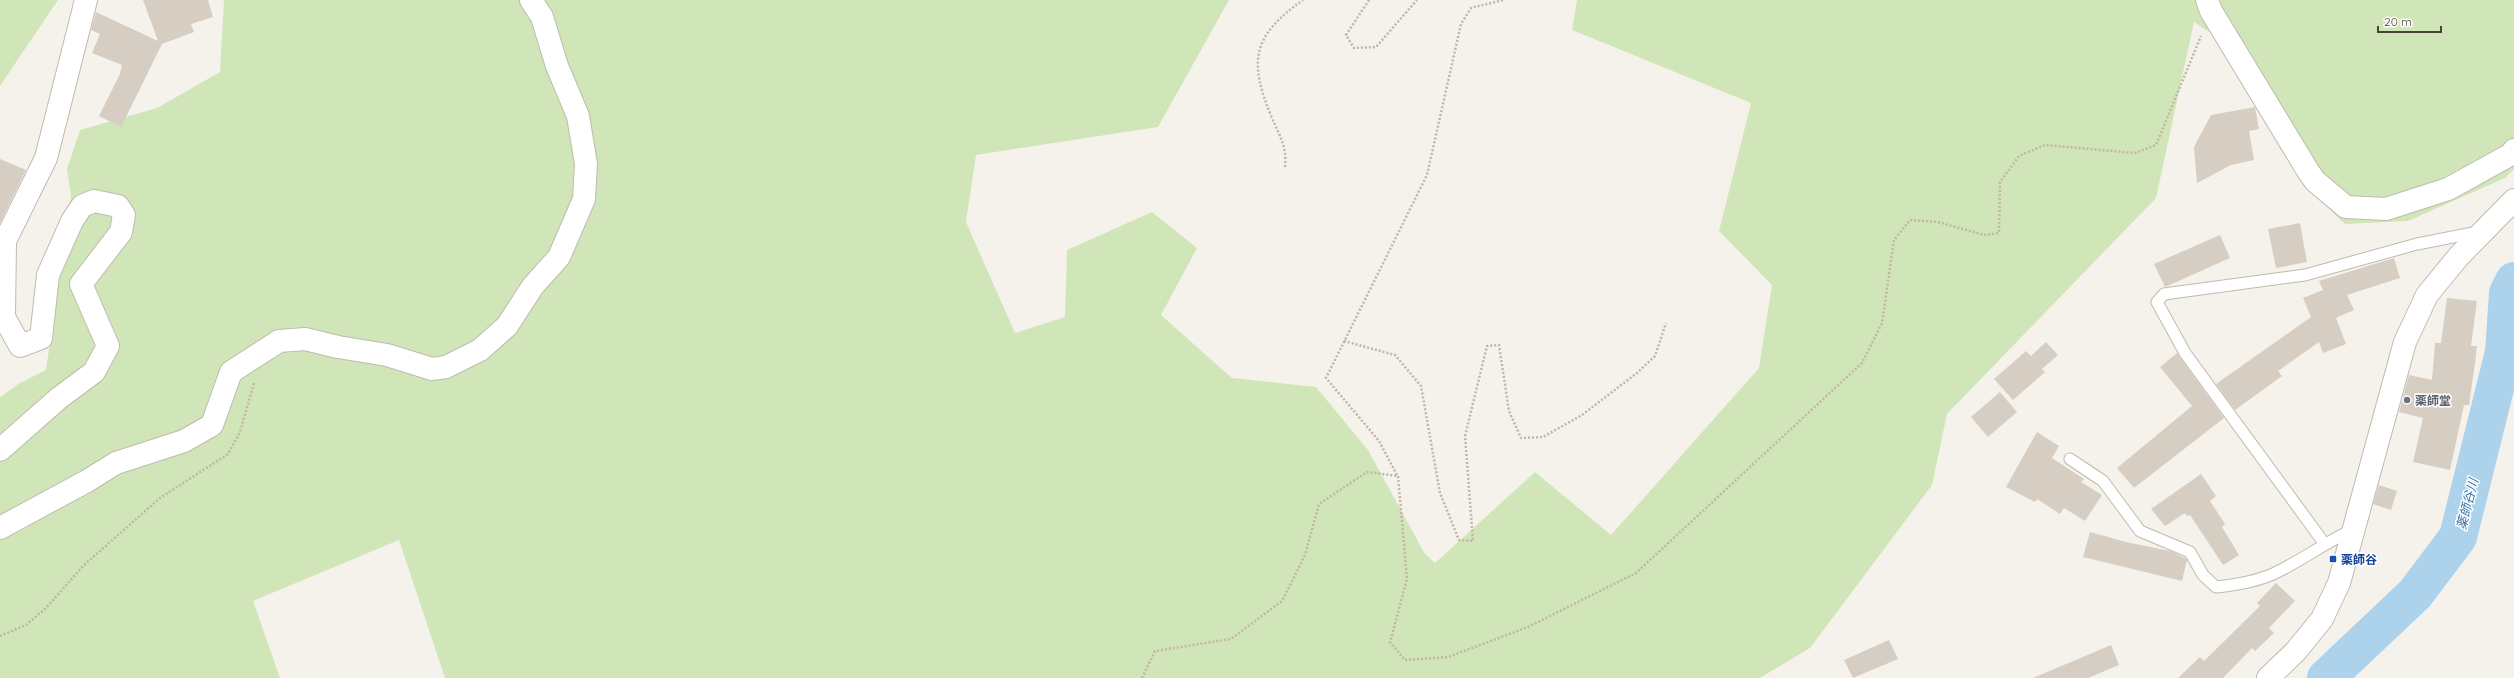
<svg xmlns="http://www.w3.org/2000/svg" width="2514" height="678" font-family="Quicksand,'Noto Sans JP',sans-serif">
<rect width="100%" height="100%" fill="#f5f2ec"/>
<!-- green -->
<path fill="#d1e6b8" d="M0,0h58l-58,86z
M224,0h1005l-71,127 -182,28 -10,67 49,111 50,-16 2,-67 85,-38 45,36 -36,67 71,63 84,9 52,63 57,104 10,9 100,-91 76,63 148,-167 13,-83 -53,-54 32,-128 -179,-73 5,-30h937v169l-9,9 -97,43 -63,3 -39,-37 -56,-129 -56,-36 -38,176 -209,216 -15,71 -122,163 -50,30h-1315l-46,-138 -146,61 27,77h-280v-281l20,-14 26,-13 25,-174 -4,-27 13,-39 77,-22 63,-36z"/>
<g fill="none" stroke-linecap="round" stroke-linejoin="round">
<!-- river -->
<path stroke="#add2ec" stroke-width="38" d="M2326,678l89,-84 43,-57 46,-185 4,-59 6,-12"/>
</g>
<!-- building -->
<path fill="#d6cec2" d="M143,0h65l5,17 -22,7 3,8 -32,12 -41,83 -22,-11 21,-42 2,-9 -30,-12 8,-19 -9,-4 5,-18 62,29z
M2255,107l4,22 -10,2 5,29 -23,5 -34,18 -3,-36 17,-32z
M0,159l26,11 -26,53z
M2300,223l7,39 -31,6 -8,-39z
M2220,235l10,23 -65,29 -11,-23z
M2394,258l6,20 -53,17 7,15 -18,8 10,26 -23,9 -4,-11 -41,29 4,5 -47,34 -19,-26 95,-67 -8,-19 20,-8 -4,-9z
M2447,298l30,3 -6,45h6l-2,17 -6,42h-5l-14,65 -37,-8 10,-44 -24,-6 10,-37 23,5 3,-37h6z
M2046,342l12,13 -16,14 3,3 -32,28 -19,-21 32,-28 5,5z
M2177,353l47,65 -90,70 -17,-20 75,-62 -32,-39z
M2000,392l17,20 -29,25 -17,-20z
M2037,432l22,14 -7,12 32,21 -3,3 21,13 -17,26 -21,-13 -4,6 -23,-15 -2,3 -29,-15z
M2201,474l15,22 -6,5 15,23 -3,3 17,28 -16,10 -33,-50 -3,1 -2,-3 -20,13 -14,-17z
M2379,485l18,6 -6,19 -18,-6z
M2090,532l36,10 44,9 15,7 2,2 -5,21 -99,-24z
M2276,583l19,18 -26,27 5,5 -19,18 -3,-3 -29,30h-45l22,-21 4,4 56,-55 -3,-3z
M1889,640l9,19 -45,19 -9,-18z
M2111,645l8,20 -31,13h-55z"/>
<g fill="none" stroke-linecap="round" stroke-linejoin="round">
<!-- service casing -->
<g stroke="#c0baaf" stroke-width="13">
<path id="service" d="M2070,459l33,22 37,50 50,21 13,23 13,12c19,-2 39,-5 57,-13 28,-13 53,-32 81,-45
M2324,543l-139,-190 -28,-51 7,-8 141,-19 112,-31 61,-12"/>
</g>
<!-- minor casing -->
<g stroke="#c0baaf" stroke-width="24">
<path id="minor" d="M2207,0l4,11 97,160 7,10 31,26 40,2 62,-20 62,-34 4,-5
M0,450l59,-52 35,-26 14,-26 -27,-62 40,-52 3,-17 -6,-9 -24,-5 -12,5 -10,15 -24,54 -7,63 -21,8 -16,-29 1,-76 41,-83 40,-158
M0,528l87,-47 29,-18 68,-22 28,-16 19,-53 48,-31 26,-2 33,8 49,8 45,14 14,-2 34,-17 27,-24 26,-40 26,-29 25,-58 2,-35 -8,-48 -21,-50 -15,-49 -11,-17
M2268,678l28,-27 26,-32 17,-36 66,-241 22,-47 32,-39 55,-56"/>
</g>
<!-- path -->
<path stroke="#c1b6a1" stroke-width="2.5" stroke-dasharray="2 2" stroke-linecap="butt" d="M1369,0l-23,35 8,13 22,-1 41,-47
M1285,167c2,-21 -5,-30 -13,-49 -24,-57 -20,-82 31,-118
M1344,341l51,14 26,31 19,107 19,47 14,1 -8,-105 22,-90 12,-1 10,66 12,27 22,-1 39,-22 55,-42 18,-17 11,-33
M1397,475l-18,-34 -53,-63 101,-203 34,-151 10,-16 32,-8
M0,636l26,-11 20,-17 37,-42 77,-68 68,-44 12,-22 14,-49
M1142,678l13,-27 76,-12 51,-38 23,-46 14,-51 48,-32 31,4 9,103 -17,63 15,18 43,-3 80,-30 108,-54 226,-210 20,-40 12,-83 16,-20 28,2 46,13 15,-2 1,-51 19,-26 26,-11 90,8 21,-8 45,-109"/>
<!-- service -->
<use href="#service" stroke="#fff" stroke-width="11"/>
<!-- minor -->
<use href="#minor" stroke="#fff" stroke-width="22"/>
</g>
<!-- markers -->
<circle fill="#6b7280" stroke="#fff" stroke-width="1.5" cx="2407" cy="400" r="4"/>
<rect fill="#1a4fb4" stroke="#fff" stroke-width="1.5" x="2329" y="555" width="8" height="8" rx="2"/>
<g text-anchor="middle" dominant-baseline="central" stroke-width="3" stroke-linejoin="round" paint-order="stroke">
<!-- worship labels -->
<g font-size="12" font-weight="bold" fill="#5b616d" stroke="#fff" text-anchor="start">
<text x="2415" y="400">薬師堂</text>
</g>
<!-- transit labels -->
<g font-size="12" font-weight="bold" fill="#164399" stroke="#fff" text-anchor="start">
<text x="2341" y="559">薬師谷</text>
</g>
<!-- water labels -->
<g font-size="13" font-style="italic" fill="#3777a7" stroke="#fff">
<text transform="translate(2467 504) rotate(-76)">薬師谷川</text>
</g>
</g>
<!-- scale -->
<path d="M2378 26v6h63v-6" fill="none" stroke="#49433a" stroke-width="2"/>
<text x="2384" y="26" font-size="12" fill="#49433a" stroke="#ffffff" stroke-width="3" paint-order="stroke">20 m</text>
</svg>
